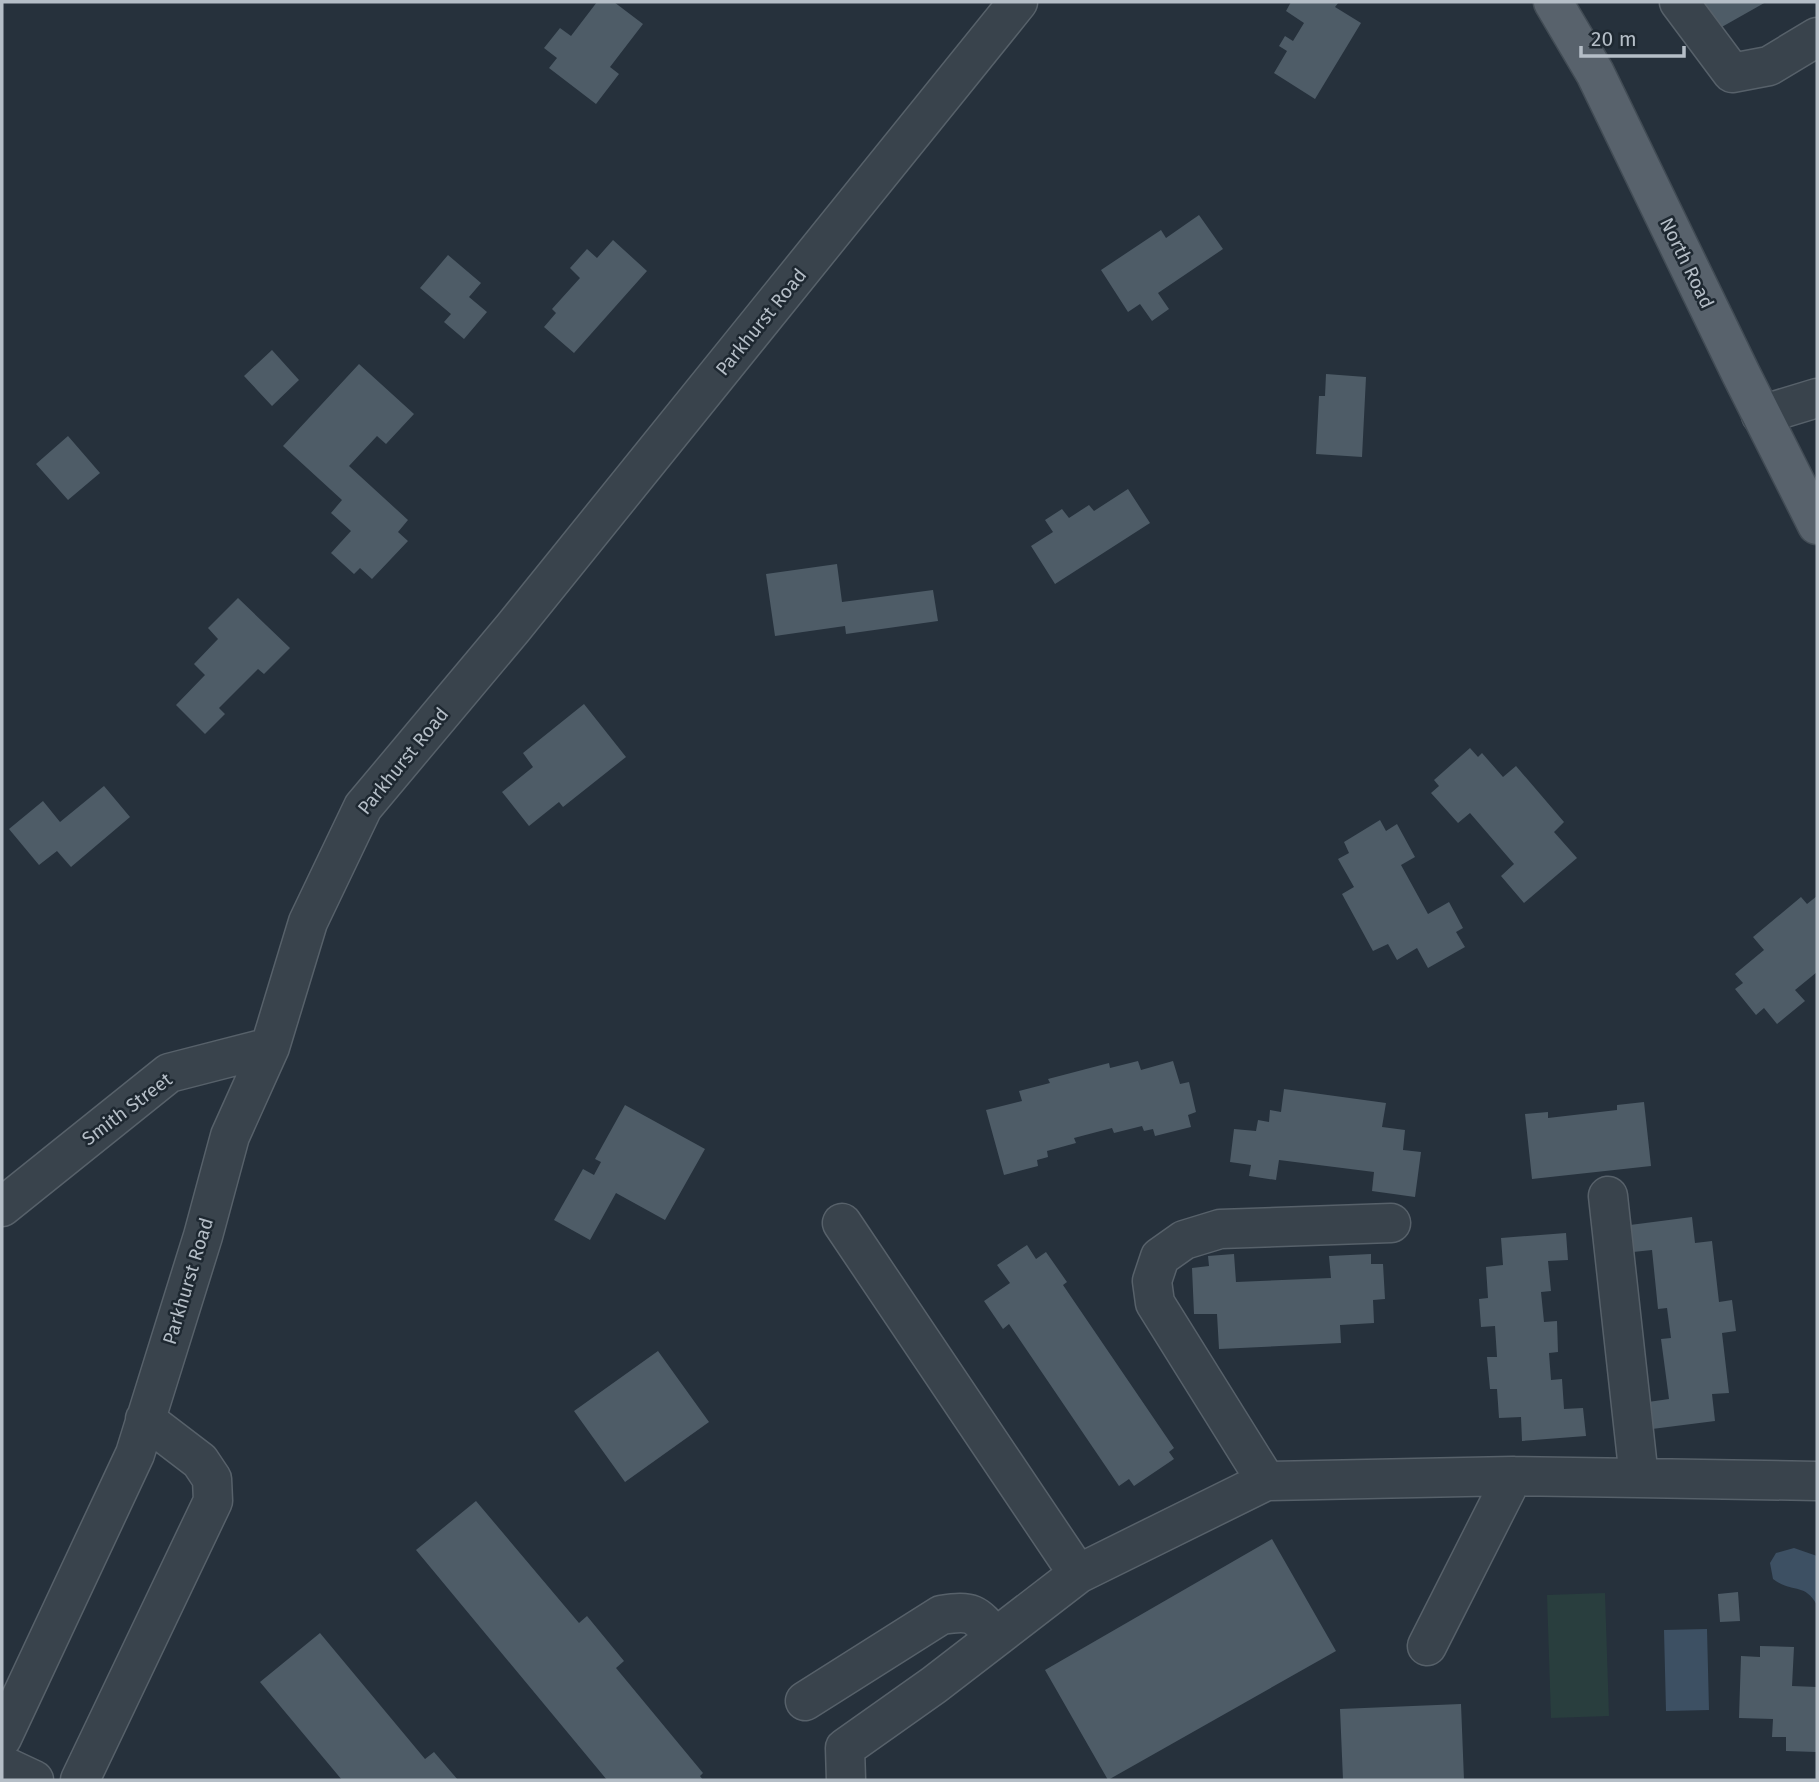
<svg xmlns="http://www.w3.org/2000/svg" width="1819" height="1782" font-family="'Fira Sans',sans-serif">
<rect width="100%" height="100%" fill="#26313c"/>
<!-- green -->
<path fill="#293e3e" d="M1605,1593l4,123 -58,2 -4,-123z"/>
<!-- water -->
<path fill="#3d5063" d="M1794,1548l23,8v49c-13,-23 -24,-11 -44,-26l-3,-16 6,-10z
M1707,1629l2,81 -43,1 -2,-81z"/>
<!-- building -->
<path fill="#4e5c67" d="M597,2h17l29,22 -33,43 9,7 -23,30 -47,-36 8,-10 -13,-10 16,-20 11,8z
M1291,2h48l-4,5 26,16 -46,76 -41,-26 13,-22 -8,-5 6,-10 8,5 11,-18 -18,-12z
M1704,2h62l-46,26z
M1199,215l24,34 -65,44 11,16 -17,12 -12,-17 -12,8 -27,-42 60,-40 5,8z
M613,240l34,31 -73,82 -30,-26 12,-14 -4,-4 28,-31 -10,-10 17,-19 10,9z
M448,255l33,28 -12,14 18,15 -23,27 -20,-17 7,-8 -31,-26z
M272,350l27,30 -27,26 -28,-30z
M359,364l55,50 -28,30 -9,-8 -28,30 59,54 -10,12 10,9 -36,38 -12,-11 -6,6 -23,-21 20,-22 -20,-18 11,-13 -59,-54z
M1326,374l40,3 -4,80 -46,-3 3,-58h6z
M68,436l32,37 -32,27 -32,-36z
M1128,489l22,34 -95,61 -24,-38 22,-14 -8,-12 17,-11 7,9 20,-13 5,6z
M837,564l5,38 91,-12 5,31 -92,13 -1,-8 -70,10 -9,-62z
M238,598l52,50 -26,26 -6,-5 -39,39 6,6 -20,20 -29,-29 29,-30 -11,-11 24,-25 -10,-11z
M584,704l42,53 -63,50 -4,-5 -30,24 -27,-34 31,-25 -10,-14z
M1470,748l8,9 4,-4 21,24 13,-11 48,56 -10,10 23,26 -53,45 -23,-27 13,-12 -44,-51 -12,10 -27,-30 8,-7 -5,-6z
M104,786l26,31 -59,50 -14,-16 -18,14 -30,-36 34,-28 17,21z
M1380,820l6,11 11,-7 18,33 -14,8 27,49 21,-12 14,26 -7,4 9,15 -37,21 -11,-20 -20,12 -9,-16 -15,7 -31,-57 12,-7 -16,-28 11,-6 -5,-11z
M1817,896v76l-22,18 10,11 -28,23 -13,-16 -8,7 -21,-26 8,-6 -8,-9 29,-24 -11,-13 48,-40 6,7z
M1138,1061l3,9 32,-9 7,23 9,-2 7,30 -8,3 3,12 -36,9 -2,-7 -9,2 -2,-5 -28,7 -2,-5 -38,10 2,5 -29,8 1,6 -11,3 1,6 -34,9 -18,-65 36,-9 -3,-10 31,-8 -2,-4 61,-16 1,5z
M1284,1089l102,14 -4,24 23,3 -2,20 18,2 -6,45 -43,-6 2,-19 -95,-12 -3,20 -27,-4 2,-11 -21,-3 4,-33 22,2 2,-11 11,2 1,-12 11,2z
M1644,1102l7,64 -119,13 -7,-65 23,-2v6l69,-8v-5z
M625,1105l80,44 -40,71 -49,-27 -26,47 -36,-20 29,-51 11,6 7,-13 -6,-3z
M1692,1217l3,26 17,-2 7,61 13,-2 4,31 -14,2 7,60 -17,1 3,27 -63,8 -4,-27 21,-3 -8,-60 10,-1 -4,-30 -9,1 -6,-59 -19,2 -3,-27z
M1566,1233l2,27 -20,1 3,30 -10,1 3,30 13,-1 1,31 -9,1 2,27 11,-1 2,30 19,-1 3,28 -64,5 -1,-24 -22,1 -2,-29h-7l-3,-32h10l-2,-31 -14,1 -2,-28 9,-1 -2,-31 17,-2 -2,-27z
M1027,1245l9,14 10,-7 21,30 -4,3 111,163 -5,4 5,7 -40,27 -5,-7 -10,7 -110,-162 -6,5 -19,-28 26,-18 -13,-18z
M1234,1254l2,28 95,-4 -2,-22 42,-2v10h12l2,35 -12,1 1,23 -34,2 1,18 -122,6 -2,-35h-23l-2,-46 17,-2 -1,-10z
M658,1351l51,71 -84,60 -51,-71z
M476,1501l103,122 8,-7 37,45 -8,7 87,105 -3,3 3,4h-96l-191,-230z
M1272,1539l64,112 -228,129 -63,-110z
M1738,1592l2,29 -20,1 -2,-28z
M320,1633l105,126 9,-7 24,28h-116l-82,-98z
M1760,1646l34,1 -2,39 25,1 -1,65 -30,-1v-14h-14l1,-18 -34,-1 2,-62 19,1z
M1461,1704l3,76h-121l-3,-71z"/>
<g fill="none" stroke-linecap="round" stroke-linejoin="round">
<!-- minor casing -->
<g stroke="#57616a" stroke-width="41">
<path id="minor" d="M1679,2l53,71 37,-7 48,-29
M1761,415l56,-17
M2,1207l167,-134 101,-26
M842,1223l236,351 188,-93
M1391,1223l-171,6 -36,11 -24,17 -8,24 3,22 111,178 247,-5 126,2 -31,-282
M1639,1478l178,3
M1427,1646l86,-170
M805,1701l136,-86c32,-5 34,-2 54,22
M2,1738l133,-284 68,-218 27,-100 40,-89 38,-125 55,-115 150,-179 505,-626
M2,1765l32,15
M80,1780l133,-279 -1,-22 -12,-18 -55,-42
M846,1780l-1,-32 89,-63 144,-111"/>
</g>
<!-- major casing -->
<g stroke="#424c55" stroke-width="41">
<path id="major" d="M1553,2l42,71 146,301 76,151"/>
</g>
<!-- minor -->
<use href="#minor" stroke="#39434c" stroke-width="38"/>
<!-- major -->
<use href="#major" stroke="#58626c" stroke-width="38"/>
</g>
<g text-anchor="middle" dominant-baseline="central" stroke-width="5" stroke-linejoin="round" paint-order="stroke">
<!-- street labels -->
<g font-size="19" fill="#b5bec7" stroke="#1e2831">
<text transform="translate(1687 263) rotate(64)">North Road</text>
<text transform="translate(761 322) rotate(-51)">Parkhurst Road</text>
<text transform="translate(403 761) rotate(-51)">Parkhurst Road</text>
<text transform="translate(127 1109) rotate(-37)">Smith Street</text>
<text transform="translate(188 1281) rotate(-73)">Parkhurst Road</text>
</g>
</g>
<!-- border -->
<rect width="1819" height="1782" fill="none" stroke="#b5bec7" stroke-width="7"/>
<!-- scale -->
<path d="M1581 46v10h103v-10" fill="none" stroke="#b5bec7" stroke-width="3.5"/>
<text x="1591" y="46" font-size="21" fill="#b5bec7" stroke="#1e2831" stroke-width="5" paint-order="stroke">20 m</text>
</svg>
